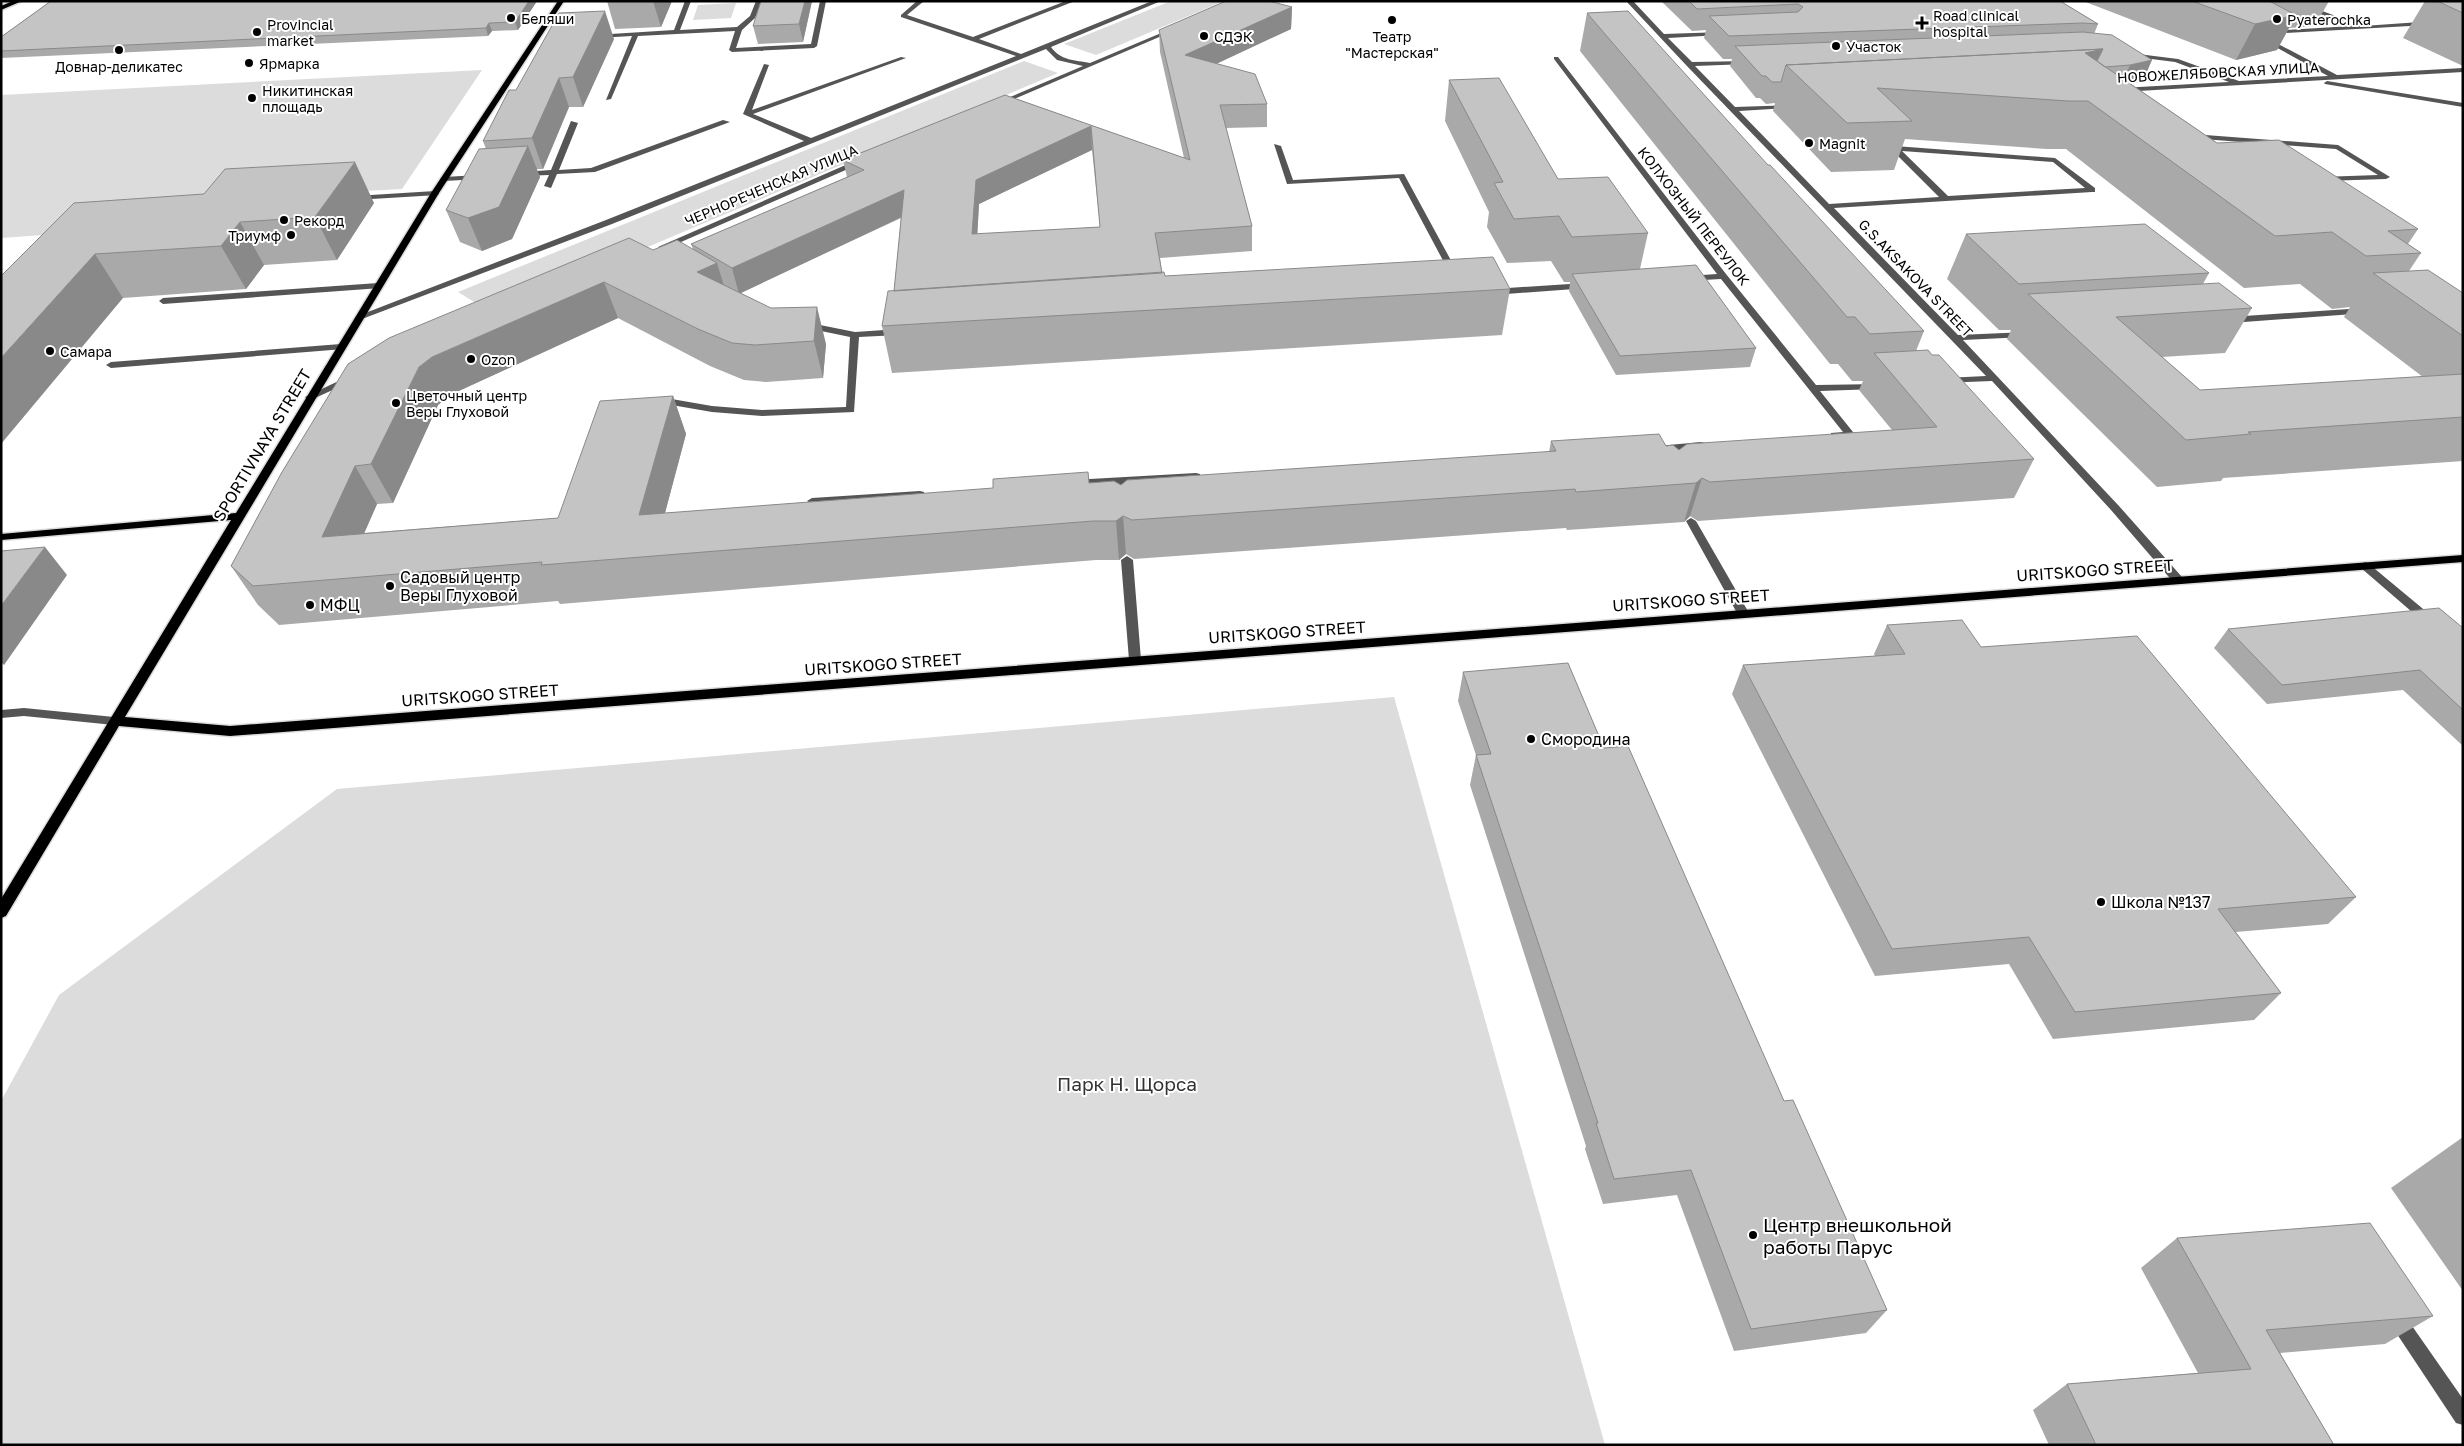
<svg xmlns="http://www.w3.org/2000/svg" width="2464" height="1446" font-family="'Golos Text',sans-serif">
<rect width="100%" height="100%" fill="#fff"/>
<!-- green -->
<path fill="#dcdcdc" d="M1171,1h53l-128,54 -32,-11z
M736,3l-5,15 -38,2 5,-15z
M1024,61l34,12 -566,240 -34,-21z
M482,70l-80,119 -192,10 -139,34 -70,5v-143z
M1394,697l211,748h-1604v-344l58,-106 278,-206z"/>
<g fill="none" stroke-linecap="round" stroke-linejoin="round">
<!-- major casing -->
<g stroke="#dbdbdb" stroke-width="3">
<path id="major" d="M13,1h9l-21,9v-4z
M558,1h6l-125,192 -314,524 105,9 2233,-171v7l-2233,174 -111,-10 -113,190 -5,2v-19l230,-379 -230,20v-6l235,-21 195,-320z"/>
</g>
<!-- minor -->
<path fill="#555" fill-rule="evenodd" d="M685,1h6l-11,29 57,-3 13,-11 6,-15h6l-7,17 -13,12 -6,18 75,-4 9,-43h6l-9,45 -3,2 -82,4 -3,-2 6,-19 -97,5 -27,63 -5,1 26,-64 -35,2 -2,-3 79,-5z
M917,1h7l-17,14 66,22 93,-36h9l-96,38 42,15 131,-53h9l-110,46c10,14 24,13 39,16l83,-35 5,1 -178,76h-4v-2l87,-37 -26,-6 -11,-11 -434,175 -250,95 -7,-2 251,-97 198,-79 -61,-27 21,-50 5,1 -17,45 149,-53 5,1 -153,56 58,24 205,-82 -115,-39v-2z
M1626,1h7l31,33 59,-2 -2,3 -53,3 24,24 58,-1 1,1 -3,2 -53,2 40,41 56,-2v2l-2,1 -50,3 90,93 110,-7 -47,-47v-4h3l160,12 40,30v4h-3l-258,16 124,127 70,-3v4l-3,1 -62,3 156,166 63,71 2,3 -2,3h-8l-63,-73 -119,-129 -50,2 -2,-2 5,-3 41,-2 -300,-311zM1902,151l151,11 32,26 -137,8z
M2286,1h9l68,25 100,-7v4l-195,11 2,-3 82,-5z
M2265,37l72,38 126,-7v4l-342,20 -3,-2 3,-2 108,-6 -54,-20 -47,-6 2,-3 48,6 61,22 89,-5 -65,-36z
M1554,57h4l168,217 90,111 64,-1 2,2 -5,3 -57,2 33,41v4l-22,1v-4l12,-1 -122,-153 -36,2 -1,-2 4,-3 29,-2 -163,-215z
M2327,81l136,22v4l-138,-23 -1,-1z
M723,120l7,2 -135,50 -38,2 -6,14 -7,-2 5,-11 -27,1 -4,-2 4,-2 29,-2 20,-49 7,2 -19,47 32,-2z
M2192,134l146,11 52,32 -4,2 -62,2 -4,-2 1,-2 57,-2 -42,-26 -147,-11 -1,-2z
M1274,144l7,2 12,34 111,-6 50,92 7,5 -4,3 -10,-6 -48,-90 -112,6z
M857,160l7,2 -199,87 -7,-2z
M479,175l4,2 -1,2 -38,2 -4,-2 4,-2z
M435,191l4,2 -1,2 -83,5 -4,-2 4,-2z
M378,283l3,1v4l-218,16 -4,-3 4,-3z
M1585,283l3,1v4l-95,7 -4,-3 4,-3z
M2364,308l3,1v4l-137,10 -4,-3 4,-3z
M805,322l50,10 44,-3 4,3 -4,3 -40,2 -5,75 -92,4 -50,-4 -52,-9 -5,-3 5,-3 52,9 50,4 84,-3 4,-70 -48,-10 -1,-2z
M341,344l3,1v4l-233,19 -5,-3 5,-3z
M349,376l5,3 -2,2 -39,18h-6l-2,-2z
M1701,442l4,1v4l-47,5 -5,-3 5,-3z
M1196,473l4,1v4l-75,5 1,18 -5,3 -5,-3 -1,-18 -43,3 -5,-3 5,-3z
M920,491l4,1v4l-112,8 -5,-3 5,-3z
M1691,518l5,3 53,92 -2,3 -4,1 -6,-4 -51,-92z
M1127,556l6,4 8,100 -6,4 -6,-4 -8,-100z
M2365,562l4,2 65,54 2,3 -2,3h-8l-65,-56 -2,-2z
M24,708l90,9 6,4 -6,4 -90,-9 -23,2v-8z
M2397,1310l6,3 60,86v26l-7,-2 -65,-98 -3,-6 3,-6z"/>
<!-- major -->
<use href="#major" fill="#000" fill-rule="evenodd"/>
</g>
<!-- wall -->
<path fill="#a9a9a9" fill-rule="evenodd" d="M51,1h486l-19,29 -26,1 -4,5 -487,22v-21z
M607,1h65l-11,26 -46,2z
M812,1l-9,41 -45,2 -5,-18z
M1661,1h399l38,23 -4,10 18,1 31,46 -12,3 86,59 201,86 -10,15 13,9 -12,18 54,22v168l-240,17 -2,3 -64,6 -150,-148 4,-9h-12l-52,-51 19,-45 243,39 -6,11 49,24 -27,45 -63,4 38,33 223,-13 -79,-60 6,-10 -18,2 -32,-25 -56,4 -178,-139h-19l-142,-10 -11,31 -63,2 -58,-61 2,-8 -9,1 -6,-6h-4l-26,-32 2,-7h-9l-19,-21 2,-8 -14,1z
M2083,1h246l-14,25 -26,2 -12,22 -41,10z
M2425,1h38v65l-60,-28z
M1292,7l-1,22 -75,35 51,40v23l-41,1 26,98v25l-92,7 2,15 3,3 345,13 -8,46 -610,38 -10,-47 12,-35 7,-73 -161,75 86,51 -3,34 -57,4 -22,-2 -34,-14 -92,-48 -168,77 -12,10 -45,98 -16,1 -13,29 194,-15 115,-122 13,38 -21,79 424,-30 32,2 428,-33 2,-11 115,5 13,4 213,-20 -33,-40 4,-9h-11l-14,-17h-8l-250,-313 7,-38 181,152 156,166 -8,20 118,108 -20,39 -316,23 -8,-5 -6,6 -117,8 -1,-2 -432,31 -8,-5 -7,6h-23l-536,44 -2,-3 -279,24 -21,-20 -27,-39 51,-94 371,-222 40,-1 -2,-5 156,-67 -4,-17 162,-65 179,63 -24,-106 -1,-22zM1092,150l8,77 -123,7 2,-30z
M614,39l-31,68h-14l-26,62h-7l4,8 -28,62 -30,12 -22,-9 -14,-32 40,-61 -3,-8 33,-51z
M1449,80l109,99 90,54 -8,36 116,79 -6,19 -134,8 -47,-84 1,-9h-6l-13,-21 -44,2 -20,-36 2,-15 -44,-91z
M204,194l170,9 -37,57 -73,5 -18,24 -123,9 -122,-22z
M1887,625l94,22 375,250 -28,27 -92,8 45,61 -27,27 -201,19 -44,-75 -134,12 -143,-282 11,-29 132,-9 -1,-2z
M2463,628v118l-60,-56 -136,14 -53,-56 14,-19z
M1463,672l141,76 180,353 103,209 -21,23 -132,18 -57,-156 -74,9 -18,-55 1,-3 -116,-361 6,-30 -18,-54z
M2463,1137v154l-72,-103z
M2177,1238l256,78 -48,28 -105,9 54,92h-285l-16,-35 34,-26 131,-11 -57,-105z"/>
<!-- shaded-wall -->
<path fill="#898989" d="M529,1h8l-19,29 -3,-8z
M653,1h19l-11,26z
M805,1h7l-9,41 -4,-18z
M1292,7l-1,22 -105,49 -1,-23z
M605,11l9,28 -31,68 -10,-30z
M2296,15l-19,35 -41,10 19,-36z
M489,23l3,8 -4,5 -2,-8z
M2103,49l-21,46 3,-42z
M2152,60l-9,21 -22,5 9,-21z
M559,78l10,29 -26,62 -11,-31z
M1091,126l1,24 -113,54 -3,55 -4,-25 4,-54z
M528,146l12,31 -28,62 -30,12 -14,-33z
M355,162l19,41 -37,57 -22,-43z
M904,190l4,24 -169,80 -7,-26z
M240,222l24,43 -18,24 -25,-43z
M95,254l28,44 -122,146v-86z
M717,263l11,36 -31,-27z
M604,282l14,36 -168,77 -12,10 -45,98 -22,-39 48,-97 13,-10z
M817,307l9,37 -3,34 -9,-37z
M673,396l13,38 -32,120 -15,-39z
M355,466l22,38 -31,71 -24,-38z
M1702,478l-12,38 -6,6 12,-39z
M1123,516l3,38 -7,6 -3,-39z
M45,547l22,28 -63,90 -3,-3v-56z"/>
<!-- building -->
<path fill="#c4c4c4" stroke="#898989" fill-rule="evenodd" d="M51,1h478l-14,21 -26,1 -3,5 -485,23v-14z
M761,1h44l-6,23 -46,2z
M1226,1h43l23,6 -107,48 70,19 12,30 -47,1 32,121 -97,7 7,40 -268,18 10,-101 -172,78 -41,-24 173,-74 -21,-10 162,-65 185,65 -31,-130zM1091,126l9,101 -128,7 4,-54z
M1689,1h371l38,23 -15,-1 -354,13 -20,-20 89,-4 5,-5 -5,-3 -101,5z
M2192,1h77l27,14 -41,9z
M2437,1h26v12z
M605,11l-32,66 -14,1 -27,60 -49,3 26,-51h7l43,-77z
M1628,11l140,154h2l154,166 -54,3 -15,-17h-8l-260,-304z
M2083,32l29,3 40,25 -22,5 -25,2 -8,-6 6,-12 -317,16 -5,17h-9l-6,-6h-4l-27,-30z
M2103,49l-18,4 132,90 62,-3 139,89 -30,2 33,22 -55,3 -34,-24 -57,4 -187,-135h-20l-191,-13 35,33 -65,2 -61,-58z
M1499,78l59,101 50,-2 40,56 -76,4 -13,-21 -45,3 -20,-36 9,-1 -54,-102z
M528,146l-29,61 -31,11 -22,-8 33,-61z
M355,162l-40,55 -75,5 -19,24 -126,8 -94,104v-82l73,-73 130,-9 21,-25z
M2145,224l64,49 -190,11 -53,-50z
M629,238l24,12 24,-10 40,23 -20,9 74,36 46,-1 -3,34 -59,4 -23,-2 -34,-14 -94,-47 -172,75 -13,10 -48,97 -16,2 -33,71 236,-19 42,-117 73,-5 -34,119 354,-27v-9l95,-7 1,11 25,-2 7,4 6,-5 429,-29 -5,-10 108,-7 7,12 7,-1 6,5 8,-6 250,-17 -63,-74 54,-3 4,5h7l95,104 -324,23 -8,-4 -6,5 -120,9 -1,-3 -443,31 -9,-4 -7,5h-23l-552,44 1,-3 -289,24 -22,-20 51,-94 66,-108 41,-26z
M1493,257l17,32 -628,37 6,-35 276,-19 1,4z
M1696,265l60,83 -136,8 -48,-82z
M2428,270l35,23v43l-90,-63z
M2219,283l33,25 -136,9 84,73 263,-16v43l-215,15 3,2 -65,6 -158,-146z
M45,547l-44,59v-55z
M2439,608l24,20v82l-43,-40 -138,15 -54,-56z
M1962,620l19,27 156,-11 219,261 -138,12 63,84 -206,19 -46,-75 -137,12 -149,-284 162,-11 -18,-29z
M1568,663l36,85 24,-2 156,355 9,-1 94,210 -136,19 -60,-159 -77,9 -18,-56h2l-122,-368 15,-1 -28,-82z
M2370,1223l63,93 -167,14 68,115h-238l-29,-61 184,-15 -74,-131z"/>
<!-- markers -->
<g fill="#000" stroke="#fff" stroke-width="2">
<circle cx="511" cy="18" r="5"/>
<circle cx="2277" cy="19" r="5"/>
<circle cx="1392" cy="20" r="5"/>
<path d="M1919.5 15.5h5v5h5v5h-5v5h-5v-5h-5v-5h5z"/>
<circle cx="257" cy="32" r="5"/>
<circle cx="1204" cy="36" r="5"/>
<circle cx="1836" cy="46" r="5"/>
<circle cx="119" cy="50" r="5"/>
<circle cx="249" cy="63" r="5"/>
<circle cx="252" cy="98" r="5"/>
<circle cx="1809" cy="143" r="5"/>
<circle cx="284" cy="220" r="5"/>
<circle cx="291" cy="235" r="5"/>
<circle cx="50" cy="351" r="5"/>
<circle cx="471" cy="359" r="5"/>
<circle cx="396" cy="403" r="5"/>
<circle cx="390" cy="586" r="5"/>
<circle cx="310" cy="605" r="5"/>
<circle cx="1531" cy="739" r="5"/>
<circle cx="2101" cy="902" r="5"/>
<circle cx="1753" cy="1235" r="5"/>
</g>
<g text-anchor="middle" dominant-baseline="central" stroke-width="4" stroke-linejoin="round" paint-order="stroke">
<!-- far-poi labels -->
<g font-size="14" fill="#000" stroke="#fff" text-anchor="start">
<text x="1933" y="15">Road clinical<tspan x="1933" dy="16">hospital</tspan></text>
<text x="521" y="18">Беляши</text>
<text x="2287" y="19">Pyaterochka</text>
<text x="267" y="24">Provincial<tspan x="267" dy="16">market</tspan></text>
<text x="1214" y="36">СДЭК</text>
<text x="1392" y="36" text-anchor="middle">Театр<tspan x="1392" dy="16">"Мастерская"</tspan></text>
<text x="1846" y="46">Участок</text>
<text x="259" y="63">Ярмарка</text>
<text x="119" y="66" text-anchor="middle">Довнар-деликатес</text>
<text x="262" y="90">Никитинская<tspan x="262" dy="16">площадь</tspan></text>
<text x="1819" y="143">Magnit</text>
<text x="294" y="220">Рекорд</text>
<text x="281" y="235" text-anchor="end">Триумф</text>
<text x="60" y="351">Самара</text>
<text x="481" y="359">Ozon</text>
<text x="406" y="395">Цветочный центр<tspan x="406" dy="16">Веры Глуховой</tspan></text>
</g>
<!-- far-street labels -->
<g font-size="14" fill="#000" stroke="#fff">
<text transform="translate(2218 72) rotate(-3)">НОВОЖЕЛЯБОВСКАЯ УЛИЦА</text>
<text transform="translate(771 185) rotate(-23)">ЧЕРНОРЕЧЕНСКАЯ УЛИЦА</text>
<text transform="translate(1694 216) rotate(52)">КОЛХОЗНЫЙ ПЕРЕУЛОК</text>
<text transform="translate(1916 278) rotate(46)">G.S.AKSAKOVA STREET</text>
</g>
<!-- street labels -->
<g font-size="16" fill="#000" stroke="#fff">
<text transform="translate(262 445) rotate(-59)">SPORTIVNAYA STREET</text>
<text transform="translate(2095 570) rotate(-4)">URITSKOGO STREET</text>
<text transform="translate(1691 600) rotate(-4)">URITSKOGO STREET</text>
<text transform="translate(1287 632) rotate(-4)">URITSKOGO STREET</text>
<text transform="translate(883 664) rotate(-4)">URITSKOGO STREET</text>
<text transform="translate(480 695) rotate(-4)">URITSKOGO STREET</text>
</g>
<!-- poi labels -->
<g font-size="16" fill="#000" stroke="#fff" text-anchor="start">
<text x="400" y="577">Садовый центр<tspan x="400" dy="18">Веры Глуховой</tspan></text>
<text x="320" y="605">МФЦ</text>
<text x="1541" y="739">Смородина</text>
<text x="2111" y="902">Школа №137</text>
</g>
<!-- near-park labels -->
<g font-size="19" fill="#333" stroke="#fff">
<text x="1127" y="1083">Парк Н. Щорса</text>
</g>
<!-- near-poi labels -->
<g font-size="19" fill="#000" stroke="#fff" text-anchor="start">
<text x="1763" y="1224">Центр внешкольной<tspan x="1763" dy="22">работы Парус</tspan></text>
</g>
</g>
<!-- border -->
<rect width="2464" height="1446" fill="none" stroke="#000000" stroke-width="5"/>
</svg>
